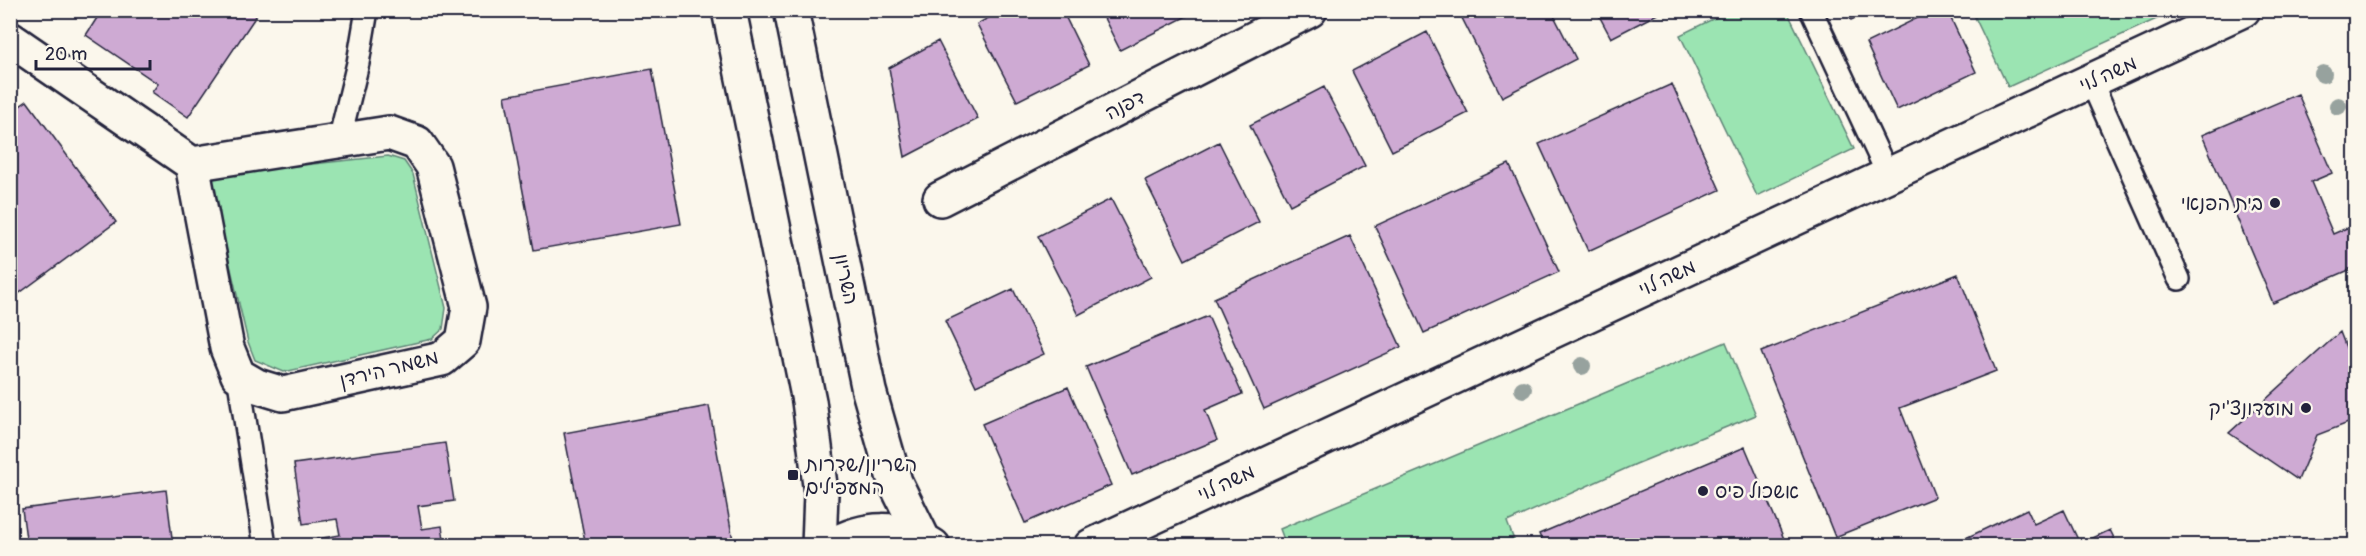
<svg xmlns="http://www.w3.org/2000/svg" width="2366" height="556" font-family="Pangolin,'Playpen Sans Hebrew',sans-serif">
<rect width="100%" height="100%" fill="#fbf7ec"/>
<filter id="ink" filterUnits="userSpaceOnUse"><feTurbulence type="fractalNoise" baseFrequency=".0167" numOctaves="2"/><feDisplacementMap in="SourceGraphic" scale="12" xChannelSelector="R" yChannelSelector="G"/><feConvolveMatrix kernelMatrix="1 2 1 2 8 2 1 2 1" color-interpolation-filters="sRGB"/></filter>
<g filter="url(#ink)">
<!-- green -->
<path fill="#9be4b2" stroke="#5e8376" stroke-width="1.5" d="M1731,10l56,1 67,138 -97,47 -77,-161z
M1972,11h202l-166,76z
M388,156l16,5 9,13 33,134 -3,21 -11,10 -148,33 -29,-12 -7,-18 -39,-167z
M1726,342l30,73 -120,49 -129,58 9,23h-230l-6,-16z"/>
<!-- building -->
<path fill="#ceaad3" stroke="#22223b" stroke-width="1.5" d="M102,10h158l-72,107 -36,-25 6,-8 -72,-49z
M1003,10h59l27,55 -72,36 -40,-77z
M1100,10h91l2,3 -73,37z
M1476,10h75l25,49 -74,38 -40,-79z
M1596,10h69l-54,28z
M1846,10h26l-21,10z
M1934,10h13l29,62 -79,38 -31,-67z
M1427,32l41,81 -76,38 -40,-80z
M938,41l40,78 -73,38 -16,-89z
M652,69l29,155 -147,26 -29,-154z
M1672,84l48,106 -132,61 -49,-107z
M1324,87l41,79 -75,39 -40,-80z
M2298,94l34,79 -21,9 22,52 23,-10v43l-83,36 -71,-168z
M27,101l89,121 -106,78v-187z
M1219,142l40,80 -74,38 -40,-80z
M1509,164l50,108 -135,61 -49,-107z
M1111,199l40,78 -73,38 -40,-79z
M1350,236l51,111 -137,62 -50,-111z
M1958,274l38,97 -96,37 35,89 -100,40 -74,-185z
M1013,289l31,65 -68,32 -31,-65z
M1208,316l34,78 -37,16 12,30 -85,35 -46,-108z
M2340,332l16,41v47l-39,15 -19,45 -69,-47z
M1068,387l43,98 -86,38 -43,-99z
M709,406l25,140h-148l-22,-113z
M445,443l9,58 -36,5 4,23 20,-3 3,20h-128l-1,-7 24,-4 -3,-16 -34,5 -9,-60z
M1745,447l42,99h-243l-5,-12z
M166,490l7,56h-146l-5,-37z
M2027,509l7,15 30,-14 16,34 30,-14 8,16h-169z"/>
<g fill="none" stroke-linecap="round" stroke-linejoin="round">
<!-- lane casing -->
<g stroke="#22223b" stroke-width="26">
<path id="lane" d="M1811,10l77,165
M2091,81l88,198
M339,141l19,-78 9,-53
M238,375l27,171"/>
</g>
<!-- street casing -->
<g stroke="#22223b" stroke-width="38">
<path id="street" d="M10,39l182,125 197,-31 28,10 16,23 36,141 -6,34 -21,18 -159,35 -26,-8 -19,-11 -11,-27 -35,-184
M940,199l370,-189
M1091,546l1152,-536"/>
</g>
<!-- secondary casing -->
<g stroke="#22223b" stroke-width="38">
<path id="secondary" d="M729,10l80,391 12,92 -2,53
M791,10l78,381 26,91 28,57
M831,546c33,-20 69,-21 102,0"/>
</g>
<!-- lane -->
<use href="#lane" stroke="#fbf7ec" stroke-width="21"/>
<!-- street -->
<use href="#street" stroke="#fbf7ec" stroke-width="33"/>
<!-- secondary -->
<use href="#secondary" stroke="#fbf7ec" stroke-width="33"/>
</g>
<!-- trees -->
<g fill="#97a29e">
<circle cx="2323" cy="74" r="9"/>
<circle cx="2338" cy="106" r="9"/>
<circle cx="1582" cy="366" r="9"/>
<circle cx="1523" cy="389" r="9"/>
</g>
</g>
<!-- markers -->
<g fill="#22223b" stroke="#fbf7ec" stroke-width="2">
<circle cx="2275" cy="203" r="6"/>
<circle cx="2306" cy="408" r="6"/>
<rect x="787" y="469" width="12" height="12" rx="3"/>
<circle cx="1703" cy="491" r="6"/>
</g>
<g text-anchor="middle" dominant-baseline="central" stroke-width="5" stroke-linejoin="round" paint-order="stroke">
<!-- street labels -->
<g font-size="20" fill="#22223b" stroke="#fbf7ec">
<text transform="translate(2108 74) rotate(-24)">משה לוי</text>
<text transform="translate(1125 105) rotate(-27)">דפנה</text>
<text transform="translate(1667 278) rotate(-25)">משה לוי</text>
<text transform="translate(846 279) rotate(78)">השריון</text>
<text transform="translate(389 369) rotate(-14)">משמר הירדן</text>
<text transform="translate(1226 483) rotate(-25)">משה לוי</text>
</g>
<!-- poi labels -->
<g font-size="20" fill="#22223b" stroke="#fbf7ec" text-anchor="end">
<text x="2263" y="203">בית הפנאי</text>
<text x="2294" y="408">מועדונצ'יק</text>
<text x="805" y="464" text-anchor="start">השריון/שדרות<tspan x="805" dy="23">המעפילים</tspan></text>
<text x="1715" y="491" text-anchor="start">אשכול פיס</text>
</g>
</g>
<!-- margin -->
<rect width="2366" height="556" fill="none" stroke="#fbf7ec" stroke-width="36"/>
<rect x="18" y="18" width="2330" height="520" fill="none" stroke="#22223b" stroke-width="2" filter="url(#ink)"/>
<!-- scale -->
<path d="M36 60v9h114v-9" fill="none" stroke="#22223b" stroke-width="3"/>
<text x="45" y="60" font-size="18" fill="#22223b" stroke="#fbf7ec" stroke-width="4.5" paint-order="stroke">20 m</text>
</svg>
